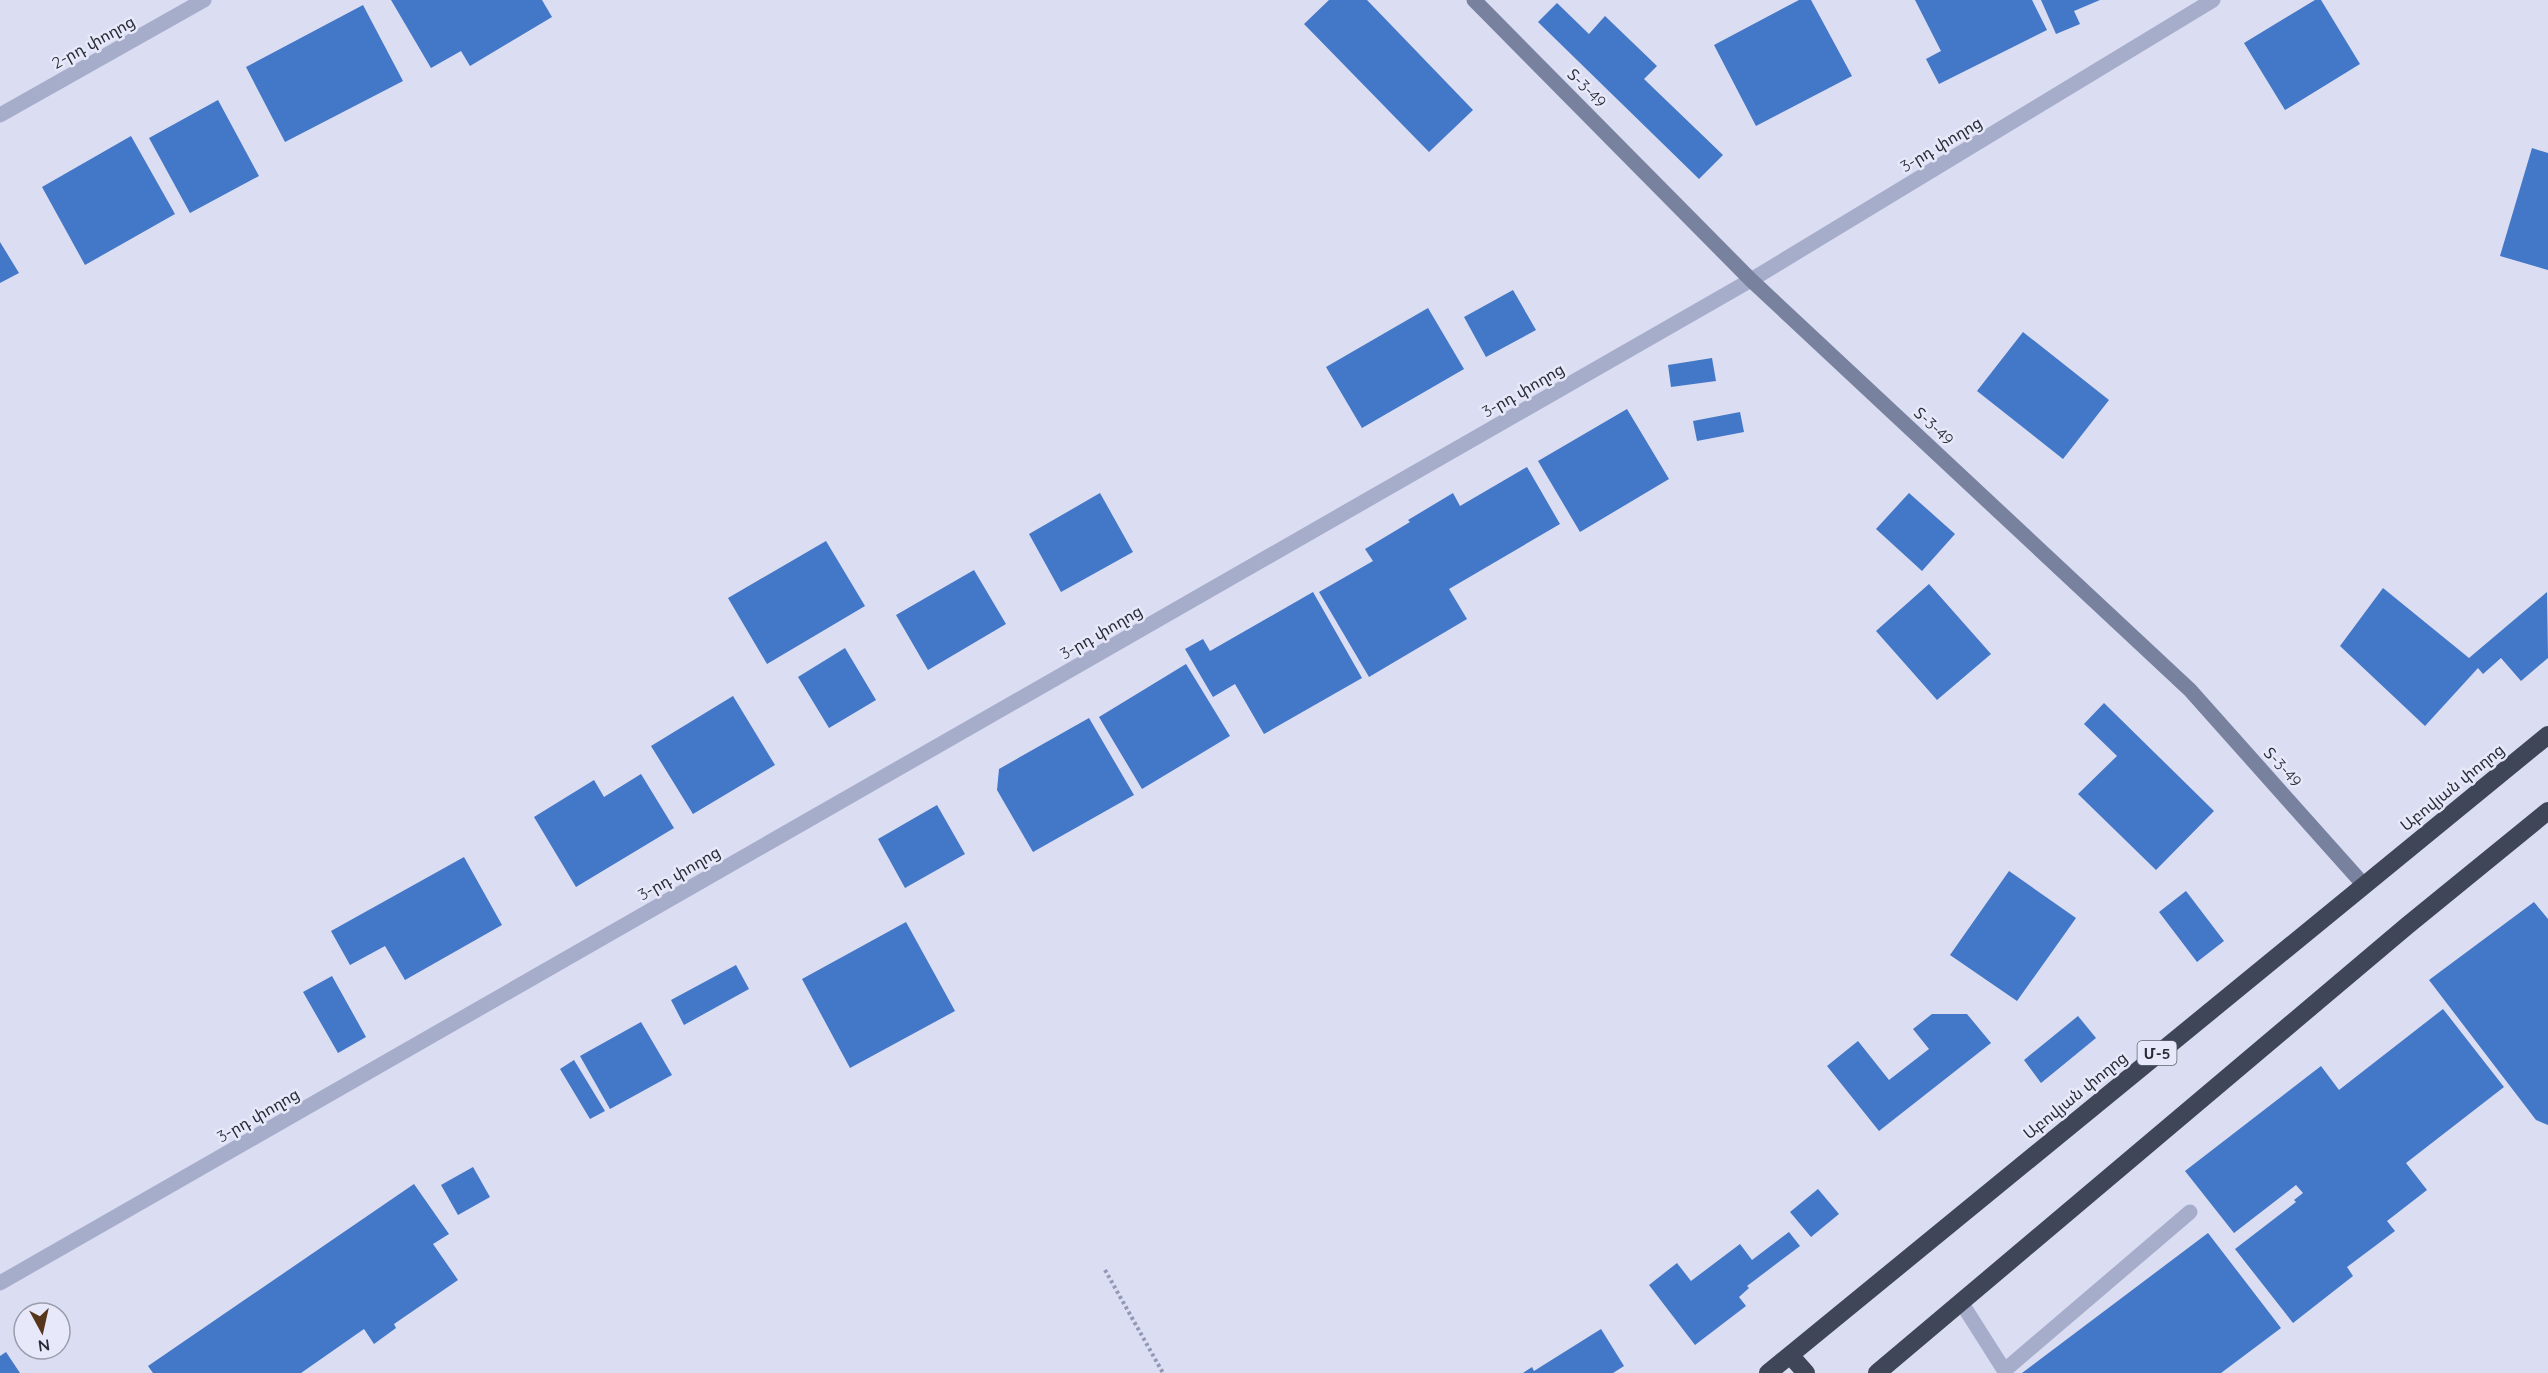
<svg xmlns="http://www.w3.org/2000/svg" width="2548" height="1373" font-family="Quicksand,'Noto Sans Armenian',sans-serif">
<rect width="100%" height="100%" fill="#dbddf2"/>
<!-- building -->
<path fill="#4377c7" d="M391,0h151l10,17 -82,49 -9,-15 -30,17z
M1329,0h38l106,110 -44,42 -125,-128z
M1799,0h12l41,76 -96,50 -42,-81z
M1915,0h117l15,30 -108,54 -13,-25 15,-8z
M2041,0h59l-26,11 6,13 -24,10z
M2315,0h6l39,64 -75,46 -41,-67z
M1557,3l32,31 16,-18 52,50 -13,13 79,76 -24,24 -161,-157z
M363,5l40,76 -118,61 -39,-75z
M218,100l41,76 -69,37 -41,-75z
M131,136l44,78 -90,51 -43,-78z
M2532,148l16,5v117l-48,-14z
M0,242l19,31 -19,10z
M1513,290l23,40 -50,27 -22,-40z
M1428,308l36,61 -102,59 -36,-61z
M2023,332l86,68 -46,59 -86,-68z
M1712,358l4,23 -45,6 -3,-22z
M1627,409l42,70 -89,53 -42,-71z
M1740,412l4,20 -47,9 -4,-20z
M1527,467l33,57 -111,65 18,30 -98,58 -50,-85 54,-31 -8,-12 45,-27 -2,-2 45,-27 7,13z
M1100,493l33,59 -72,40 -32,-58z
M1909,493l46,41 -33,37 -46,-42z
M826,541l39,65 -98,58 -39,-66z
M974,570l32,54 -78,46 -32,-55z
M1929,584l62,70 -54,46 -61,-69z
M2383,588l86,70 78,-66 1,66 -27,23 -20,-23 -18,16 -5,-6 -53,58 -85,-80z
M1313,592l49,86 -98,56 -29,-50 -22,13 -28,-48 18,-10 7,12z
M845,648l31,52 -47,28 -31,-51z
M1186,664l44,72 -88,53 -43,-72z
M733,696l42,69 -82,49 -42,-68z
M2104,703l110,108 -58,59 -78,-76 39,-38 -33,-32z
M1089,718l45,77 -101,57 -36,-62 2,-21z
M641,774l33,54 -98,59 -42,-70 60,-37 10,17z
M937,805l28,49 -60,34 -27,-49z
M464,857l38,68 -97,55 -20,-34 -35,19 -19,-34z
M2009,871l67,47 -59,83 -67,-46z
M2186,891l38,50 -27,21 -38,-50z
M2534,902l14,17v206l-12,-5 -107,-140z
M906,922l49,89 -105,57 -48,-89z
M736,965l13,24 -65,36 -13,-25z
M332,976l34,61 -28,16 -35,-61z
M2443,1009l61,78 -98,76 21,27 -40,31 8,10 -48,36 6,9 -60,47 -58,-74 61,-47 -2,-2 9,-7 -7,-8 -62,48 -49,-62 136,-105 18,24z
M1932,1014h35l24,29 -112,88 -52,-65 31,-25 31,39 40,-31 -16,-20z
M2078,1016l18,22 -55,45 -17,-23z
M641,1022l31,53 -62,34 -30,-53z
M574,1060l31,51 -15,8 -30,-50z
M473,1167l17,30 -32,18 -17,-30z
M414,1184l35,50 -16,10 25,36 -64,44 2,4 -22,16 -10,-15 -63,44h-148l-5,-7z
M1818,1189l21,25 -28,23 -21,-25z
M1789,1232l11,14 -53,40 2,2 -10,9 7,9 -51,39 -46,-60 28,-22 14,18 49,-37 12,16z
M2208,1233l73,95 -60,45h-199z
M1601,1329l23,37 -11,7h-90l9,-6 2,4z
M6,1352l14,21h-20v-17z"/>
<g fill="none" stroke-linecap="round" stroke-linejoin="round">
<!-- path -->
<path stroke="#9198b6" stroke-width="4" stroke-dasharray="3 3" stroke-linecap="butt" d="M1105,1270l58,103"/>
<!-- lane -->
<path stroke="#a6adca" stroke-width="15" d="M1961,1302l45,71
M2005,1370l185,-158"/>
<!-- street -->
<path stroke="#a6adca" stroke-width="15" d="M0,115l204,-115
M0,1283l1751,-1003 462,-280"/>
<!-- secondary -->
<path stroke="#78829e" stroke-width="15" d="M1474,0l277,280 439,410 173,194"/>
<!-- highway -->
<path stroke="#3e4657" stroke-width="18" d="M1790,1355l16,18
M1768,1373l780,-638
M1877,1373l531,-448 140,-114"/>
</g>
<g text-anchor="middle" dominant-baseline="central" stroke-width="5" stroke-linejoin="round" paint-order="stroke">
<!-- shield labels -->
<rect fill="#e7e9fa" stroke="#616571" stroke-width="1.5" x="2137.5" y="1041" width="39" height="24" rx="4.5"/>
<g font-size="15" font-weight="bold" fill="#272c36">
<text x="2157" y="1053">Մ-5</text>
</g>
<!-- street labels -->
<g font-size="16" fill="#272c36" stroke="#e7e9fa">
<text transform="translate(93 42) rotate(-29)">2-րդ փողոց</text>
<text transform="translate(1587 88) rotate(45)">Տ-3-49</text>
<text transform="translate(1941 144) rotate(-31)">3-րդ փողոց</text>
<text transform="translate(1523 390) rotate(-30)">3-րդ փողոց</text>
<text transform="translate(1934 426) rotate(43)">Տ-3-49</text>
<text transform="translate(1101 632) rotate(-30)">3-րդ փողոց</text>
<text transform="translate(2283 767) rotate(48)">Տ-3-49</text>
<text transform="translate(2452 787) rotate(-39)">Աբովյան փողոց</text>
<text transform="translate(679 873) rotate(-30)">3-րդ փողոց</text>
<text transform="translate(2075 1095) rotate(-39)">Աբովյան փողոց</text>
<text transform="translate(258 1115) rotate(-30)">3-րդ փողոց</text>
</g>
</g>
<!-- north arrow -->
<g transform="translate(42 1331) rotate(172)"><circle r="28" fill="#e7e9fa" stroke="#9a9dac" stroke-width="1.5"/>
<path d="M0-4.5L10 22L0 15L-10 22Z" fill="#58361c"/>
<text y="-9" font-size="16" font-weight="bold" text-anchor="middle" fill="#272c36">N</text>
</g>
</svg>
